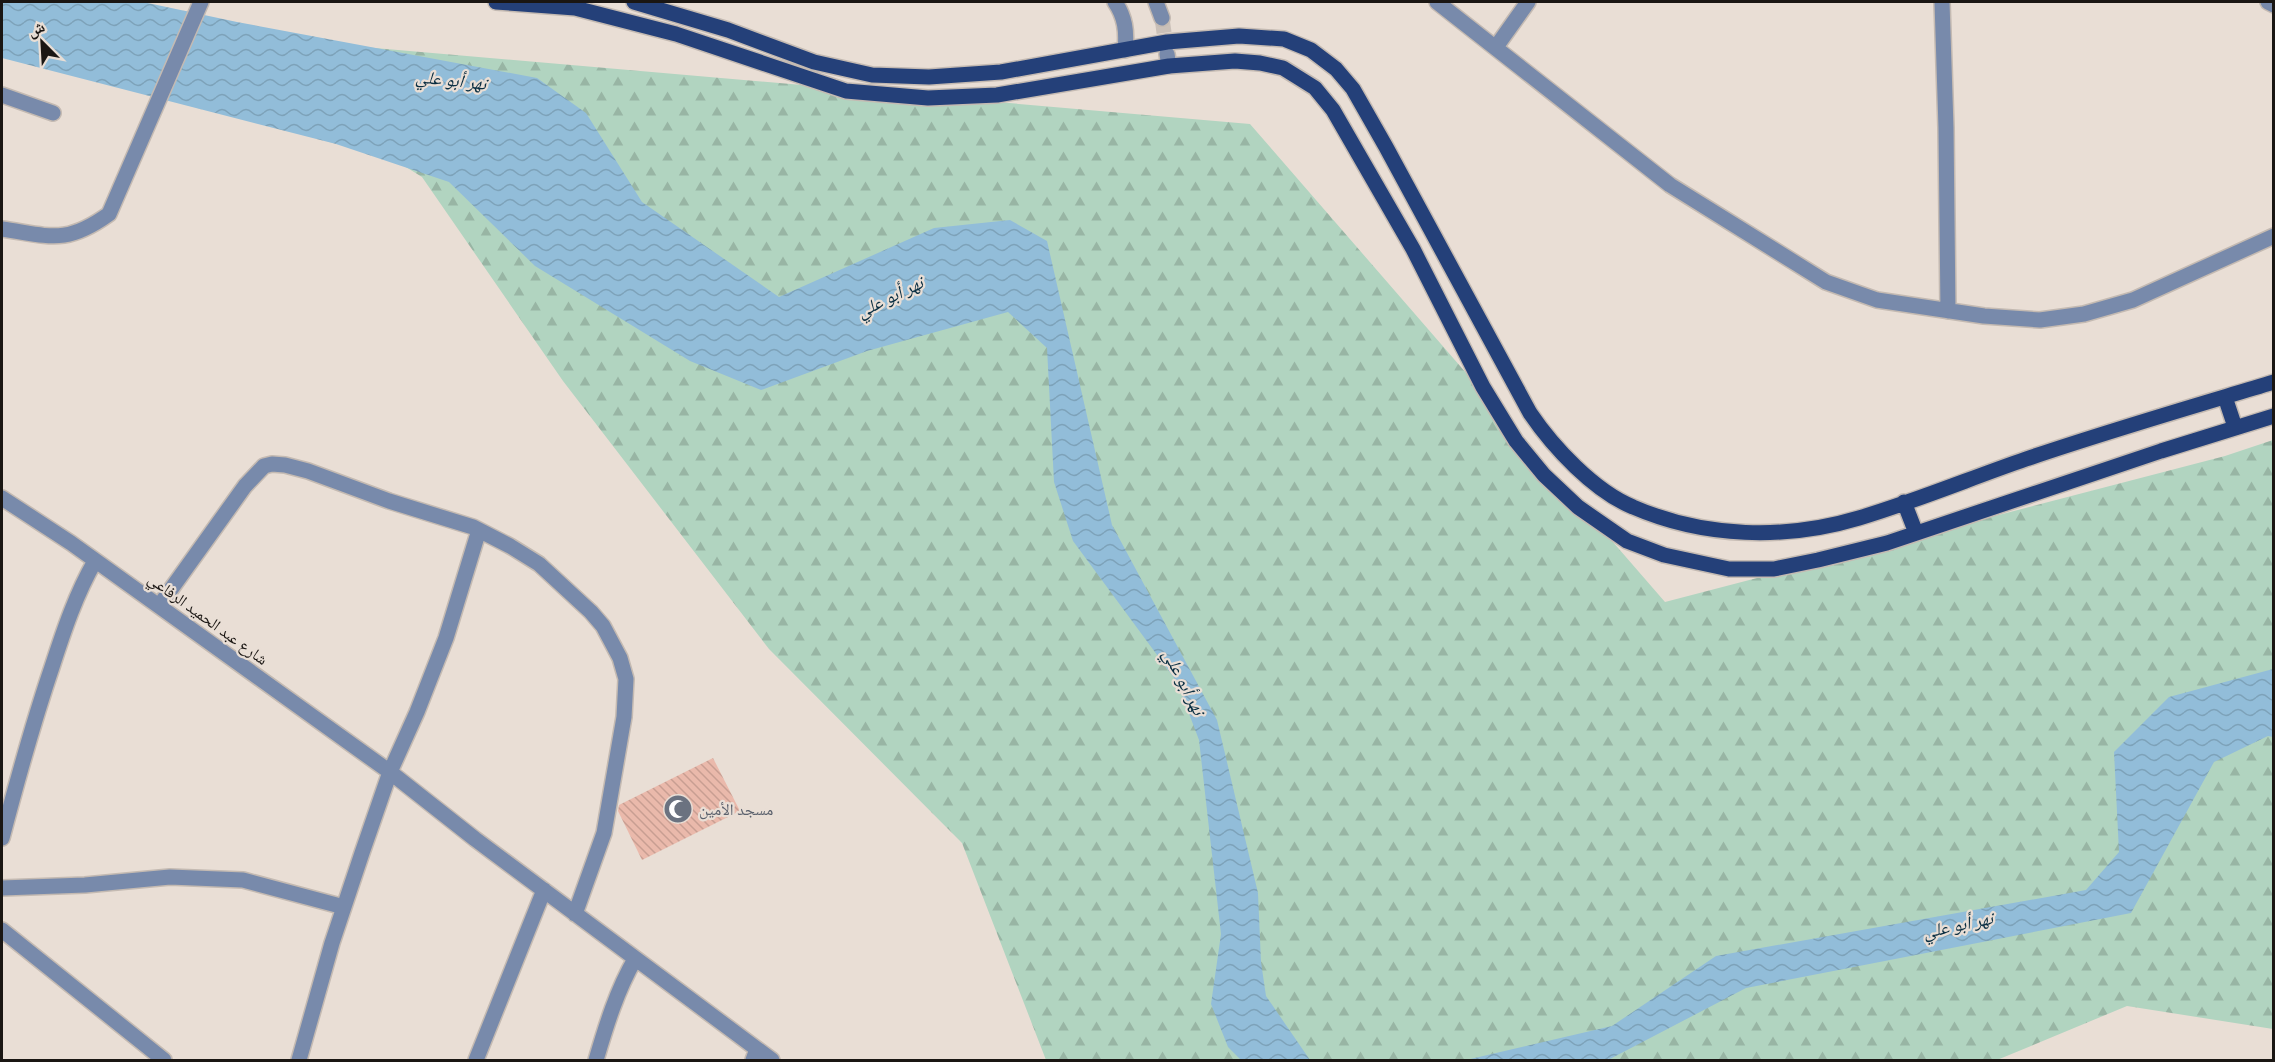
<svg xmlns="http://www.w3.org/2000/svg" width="2275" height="1062" font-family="'Fira Sans Condensed','Noto Naskh Arabic',sans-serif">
<defs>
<pattern id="forest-firs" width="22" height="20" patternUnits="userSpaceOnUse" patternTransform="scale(1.5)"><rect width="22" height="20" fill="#b1d4c0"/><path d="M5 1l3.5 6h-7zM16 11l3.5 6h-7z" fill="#98b5a4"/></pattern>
<pattern id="water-waves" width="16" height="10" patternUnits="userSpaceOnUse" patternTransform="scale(1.5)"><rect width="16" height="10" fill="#92bdd9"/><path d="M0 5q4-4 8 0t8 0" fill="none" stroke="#7da2b9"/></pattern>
<pattern id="building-back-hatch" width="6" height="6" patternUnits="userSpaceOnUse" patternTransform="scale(1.5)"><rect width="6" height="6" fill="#eab9ab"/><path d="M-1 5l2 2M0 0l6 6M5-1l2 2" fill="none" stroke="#c89e92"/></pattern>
</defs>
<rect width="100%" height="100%" fill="#e9ded5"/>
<!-- forest -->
<path fill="url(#forest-firs)" d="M329,44l921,80 415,478 560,-146 48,-16v589l-146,-23 -130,54h-951l-84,-217 -193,-194 -206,-268 -141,-204 -164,-102z"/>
<!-- water -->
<path fill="url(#water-waves)" d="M2,2h141l94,20 300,56 49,35 56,89 137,95 155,-69 76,-8 37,21 65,284 105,195 41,173 3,69 5,34 44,64h-69l-13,-13 -17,-43 10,-70 -22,-194 -22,-58 -104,-141 -19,-59 -7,-134 -39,-36 -141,39 -106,39 -71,-29 -155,-95 -86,-84 -113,-38 -334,-86z
M2273,669v68l-5,-1 -54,26 -83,151 -385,75 -138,72h-142l146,-34 104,-70 370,-66 33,-38 -5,-100 55,-55z"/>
<!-- building -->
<path fill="url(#building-back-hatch)" d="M713,758l27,53 -98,49 -24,-49 1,-6z"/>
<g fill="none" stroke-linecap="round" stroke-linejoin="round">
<!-- minor-tunnel -->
<path stroke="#cac0b8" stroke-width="15" stroke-dasharray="15 8" stroke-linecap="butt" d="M1162,18l5,36"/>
<!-- minor casing -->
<g stroke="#c4bab2" stroke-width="18">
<path id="minor" d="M1115,2c10,15 12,29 10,48
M1156,2l6,16
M1437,2l233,183 156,97 51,18 107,16 56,4 44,-6 49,-14 141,-64
M1942,2l4,126 2,183
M2268,2l6,3
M1496,47l32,-45
M1167,54l2,12
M2,95l51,18
M2,229c48,7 64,16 107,-15l92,-212
M2,498l69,45 319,229 85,67 282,210
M159,606l86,-120 19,-20 8,-2 13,1 23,6 81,30 84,26 37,19 29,18 52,48 12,14 17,32 6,21 -2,38 -20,116 -29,81
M2,838c15,-57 31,-115 50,-171 12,-37 24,-73 43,-106
M2,888l83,-3 85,-8 73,3 101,27
M2,930l162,130
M299,1060l33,-117 30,-90 28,-81 27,-60 29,-74 33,-108
M476,1060l68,-170
M596,1060c10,-34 21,-70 39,-101
M753,1060l4,-11 15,11"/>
</g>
<!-- major casing -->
<g stroke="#c4bab2" stroke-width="18">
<path id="major" d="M496,2l79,6 101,26 170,57 82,7 69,-3 172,-29 66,-5 25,2 23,5 32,20 18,22 80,139 70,138 33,54 28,34 34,32 49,34 37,14 65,14h45l44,-9 69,-17 274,-92 113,-35
M634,2l94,28 86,32 58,13 57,2 72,-5 166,-30 72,-6 45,3 27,11 25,19 17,20 33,58 144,266c23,34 64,78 103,94 71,31 153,33 226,11 57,-17 112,-40 167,-59 82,-28 165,-52 248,-77
M2225,397l10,30
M1904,502l12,31"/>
</g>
<!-- minor -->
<use href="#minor" stroke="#788aab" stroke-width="15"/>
<!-- major -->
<use href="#major" stroke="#244079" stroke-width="15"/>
</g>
<!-- icons -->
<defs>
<g id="mosque-disc" transform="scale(1.5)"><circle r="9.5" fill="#6b7280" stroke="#e9ded5"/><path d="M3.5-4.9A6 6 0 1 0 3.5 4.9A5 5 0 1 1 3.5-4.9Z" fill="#fff"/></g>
</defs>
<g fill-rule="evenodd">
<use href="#mosque-disc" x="678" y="809"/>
</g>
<g text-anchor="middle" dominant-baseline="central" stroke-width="4.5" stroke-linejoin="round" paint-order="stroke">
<!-- street labels -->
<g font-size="16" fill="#1a1613" stroke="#e9ded5">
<text transform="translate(208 619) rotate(36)">شارع عبد الحميد الرفاعي</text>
</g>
<!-- worship labels -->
<g font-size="16" fill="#5b616d" stroke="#e9ded5" text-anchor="start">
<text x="699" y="809">مسجد الأمين</text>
</g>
<!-- water labels -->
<g font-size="18" font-style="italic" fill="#092e42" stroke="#e9ded5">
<text transform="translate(451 80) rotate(6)">نهر أبو علي</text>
<text transform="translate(890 297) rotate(-26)">نهر أبو علي</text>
<text transform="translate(1184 682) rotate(63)">نهر أبو علي</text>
<text transform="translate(1958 925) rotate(-12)">نهر أبو علي</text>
</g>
</g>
<!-- border -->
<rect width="2275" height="1062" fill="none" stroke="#1a1613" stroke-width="6"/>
<!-- north arrow -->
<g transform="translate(42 42) rotate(336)" stroke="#e9ded5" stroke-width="4.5" paint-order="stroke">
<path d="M0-4.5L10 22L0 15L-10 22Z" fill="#1a1613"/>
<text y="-9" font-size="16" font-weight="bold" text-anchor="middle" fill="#1a1613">ش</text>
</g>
</svg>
